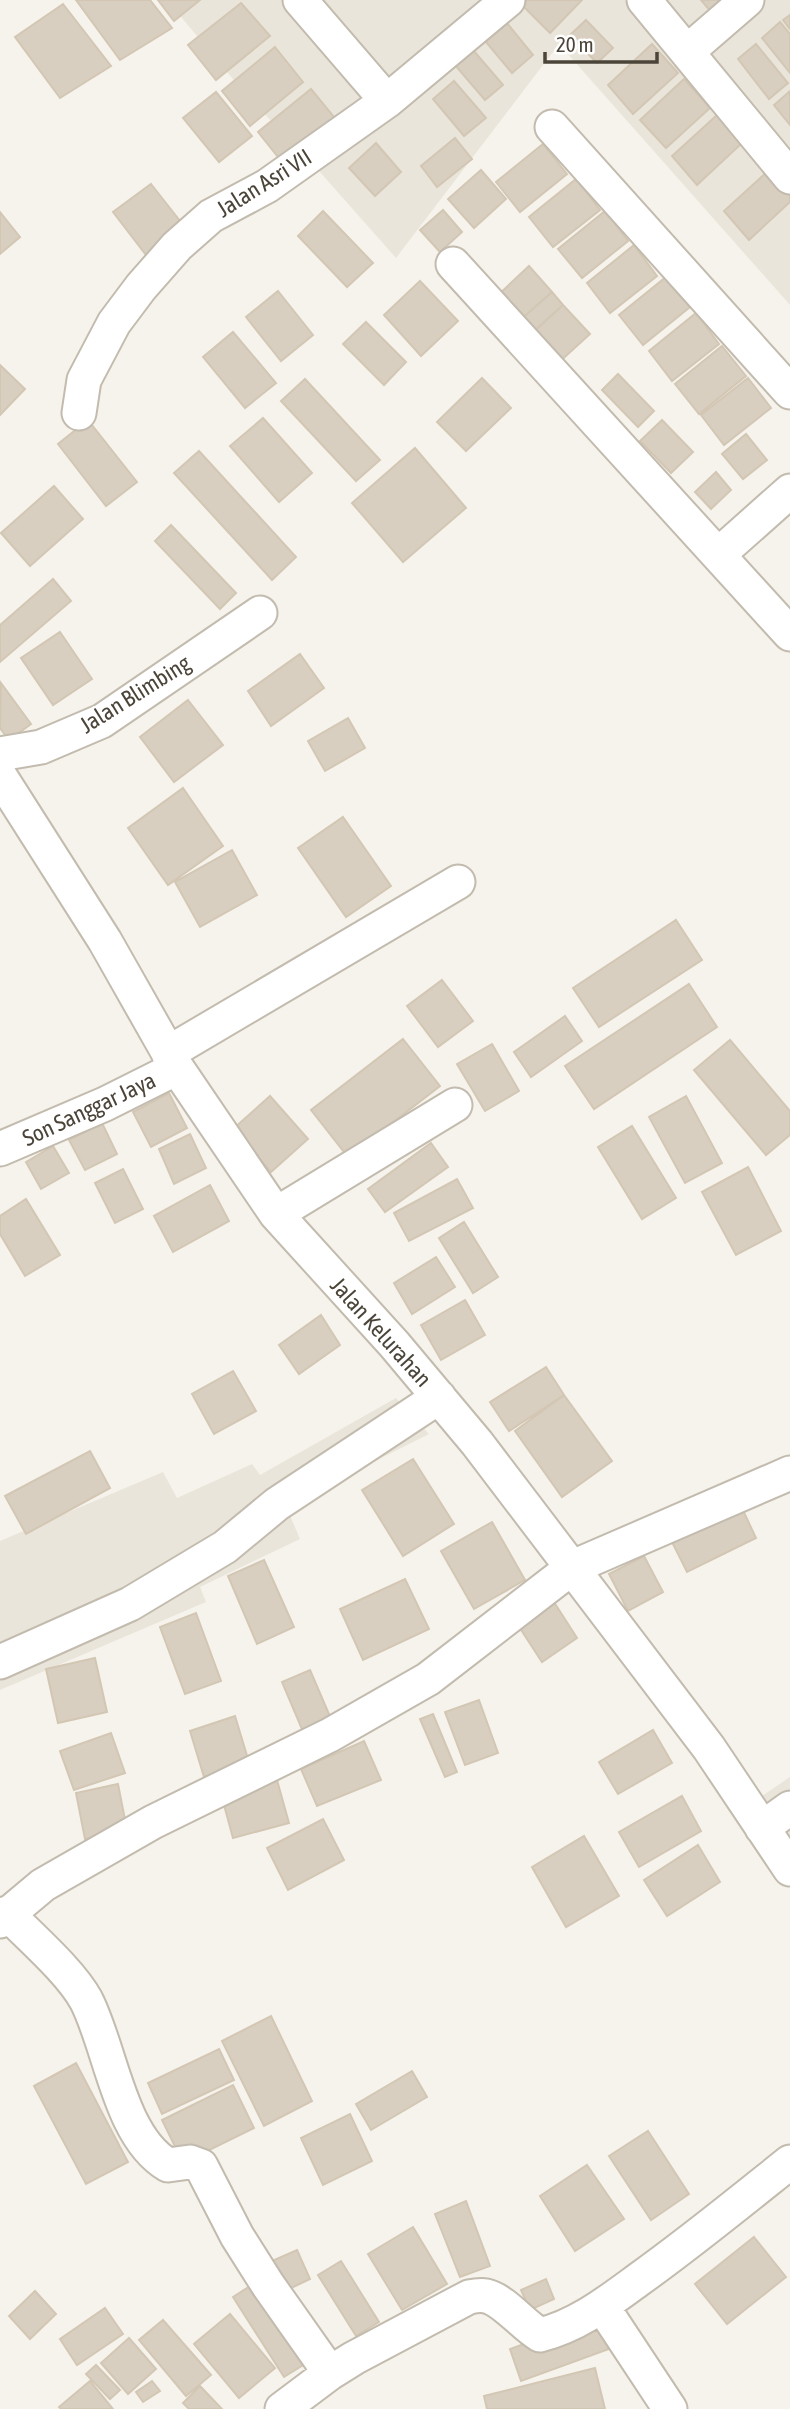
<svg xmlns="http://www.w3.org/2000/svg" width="790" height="2409" font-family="'Asap Condensed',sans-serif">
<rect width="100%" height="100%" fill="#f6f3ec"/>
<!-- residential -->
<path fill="#eae5da" d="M167,0h623v305l-231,-261 -163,214 -84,-95 -65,-67z
M396,1398l33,36 -143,72 14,33 -100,48 6,15 -206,88v-149l163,-69 14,26 75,-34 8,11z
M790,1777v64l-31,-43z"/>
<!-- building -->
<path fill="#d8cfc1" stroke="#d3c7b4" stroke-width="2" d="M76,0h74l22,28 -52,32z
M158,0h42l-26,21z
M523,0h59l-32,33 -30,-30z
M701,0h32l-17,18z
M241,3l29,33 -54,44 -28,-35z
M63,4l48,62 -51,32 -45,-61z
M790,15v14l-7,-9z
M502,17l31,38 -21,18 -32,-38z
M586,20l27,28 -16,15 -27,-28z
M780,22l10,12v39l-28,-35z
M652,44l26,29 -45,41 -25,-29z
M756,44l32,39 -19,16 -31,-40z
M275,47l28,35 -53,44 -28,-35z
M473,50l30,35 -18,15 -30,-35z
M684,79l26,29 -44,40 -26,-28z
M454,81l32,37 -22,18 -31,-37z
M311,89l28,34 -53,44 -28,-35z
M790,91v34l-16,-20z
M216,92l36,44 -33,26 -36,-44z
M717,115l24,29 -44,41 -25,-29z
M455,138l17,21 -35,28 -16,-21z
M376,143l25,29 -26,24 -26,-28z
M543,144l24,30 -47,38 -24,-30z
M481,170l25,29 -32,29 -26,-29z
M768,171l22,24v7l-41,38 -25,-29z
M576,179l24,31 -47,37 -24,-30z
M151,184l33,42 -38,29 -33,-43z
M443,210l19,22 -22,20 -20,-22z
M323,211l50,52 -26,24 -49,-51z
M605,211l23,30 -46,37 -24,-29z
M0,212l20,25 -20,17z
M634,245l23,31 -47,37 -23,-30z
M529,266l23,26 -34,30 -22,-25z
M666,277l24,30 -47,38 -24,-30z
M420,281l38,40 -37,35 -37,-41z
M278,291l35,44 -32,26 -35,-44z
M552,292l11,13 -33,30 -12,-13z
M563,305l27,29 -33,30 -27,-29z
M696,313l23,31 -47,37 -23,-30z
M366,322l40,40 -22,23 -41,-41z
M233,332l43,51 -31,25 -42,-51z
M722,346l24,30 -47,38 -24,-30z
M0,365l25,24 -25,26z
M618,374l36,37 -16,16 -36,-37z
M482,378l29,30 -45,43 -29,-29z
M748,378l23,30 -47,37 -23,-30z
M305,379l75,81 -24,21 -75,-80z
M263,418l49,55 -33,29 -49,-56z
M88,420l49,62 -31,24 -48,-62z
M662,420l31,32 -22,21 -31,-32z
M746,434l21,26 -24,19 -21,-25z
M415,448l51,60 -63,54 -51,-59z
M199,451l97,106 -24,23 -98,-107z
M716,472l15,18 -20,19 -16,-17z
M54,486l29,33 -53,47 -29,-33z
M171,525l65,68 -16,16 -65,-68z
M53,579l18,22 -71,61v-37z
M60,632l32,47 -39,26 -32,-47z
M300,654l24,34 -53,38 -23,-35z
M1,683l30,41 -22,16 -9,-12z
M188,700l35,45 -49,37 -34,-45z
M348,718l17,30 -40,23 -17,-30z
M183,788l40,58 -55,39 -40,-57z
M343,817l48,69 -45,31 -48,-69z
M232,850l25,45 -57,32 -25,-45z
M676,920l26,40 -103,67 -26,-39z
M442,980l31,41 -35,26 -31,-41z
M689,984l28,43 -123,82 -29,-43z
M565,1016l17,25 -51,36 -17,-25z
M403,1039l37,47 -92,71 -37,-47z
M730,1040l60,71v24l-24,20 -72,-85z
M492,1044l27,47 -34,20 -28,-47z
M169,1093l18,35 -36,19 -18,-35z
M270,1096l38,43 -37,33 -38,-43z
M686,1096l36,67 -37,20 -36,-66z
M102,1123l15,31 -32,16 -16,-30z
M632,1126l44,72 -34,21 -44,-72z
M190,1134l16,34 -32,16 -15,-35z
M431,1143l17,24 -63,45 -17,-23z
M53,1146l16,27 -28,16 -15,-27z
M748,1167l33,64 -45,24 -34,-63z
M123,1169l20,40 -28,14 -20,-40z
M457,1179l16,29 -64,33 -15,-28z
M210,1185l19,36 -56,31 -19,-36z
M26,1199l34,56 -35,21 -25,-42v-18z
M464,1222l34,55 -25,16 -34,-55z
M436,1257l19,30 -43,27 -18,-31z
M465,1300l20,35 -44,25 -20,-35z
M321,1315l19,30 -41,29 -20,-29z
M546,1367l18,28 -55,36 -19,-29z
M233,1371l23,40 -42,23 -22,-40z
M564,1395l48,66 -50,36 -47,-66z
M90,1451l20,37 -84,46 -21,-38z
M413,1459l41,65 -51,32 -41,-66z
M740,1504l16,34 -69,34 -17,-34z
M492,1522l33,58 -51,29 -33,-58z
M644,1556l19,36 -35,19 -19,-37z
M264,1560l30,67 -37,17 -29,-68z
M405,1579l24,50 -66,31 -23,-51z
M552,1599l25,39 -35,24 -26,-40z
M196,1613l25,68 -36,13 -25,-67z
M95,1658l12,54 -49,11 -12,-54z
M310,1670l22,51 -28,13 -22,-52z
M479,1700l19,53 -33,12 -20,-53z
M433,1714l24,58 -12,5 -25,-58z
M235,1716l14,46 -45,15 -14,-46z
M653,1730l19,33 -54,31 -19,-32z
M111,1733l14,40 -51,17 -14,-39z
M364,1741l17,39 -64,26 -16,-37z
M277,1780l12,43 -56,15 -12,-44z
M118,1784l9,46 -42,9 -9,-46z
M682,1796l19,35 -62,36 -20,-35z
M323,1819l21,41 -56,30 -21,-42z
M584,1836l35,60 -53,31 -34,-60z
M698,1845l22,37 -53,34 -23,-36z
M271,2016l41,85 -48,25 -42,-85z
M219,2049l15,31 -72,34 -14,-31z
M76,2063l52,99 -42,22 -52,-98z
M412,2071l15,26 -56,33 -15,-26z
M233,2085l21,43 -71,35 -21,-43z
M350,2114l22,47 -49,24 -22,-47z
M648,2131l41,63 -38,26 -42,-64z
M587,2165l37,54 -49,32 -35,-55z
M466,2201l24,65 -30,11 -25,-63z
M413,2227l34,57 -45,26 -34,-56z
M754,2237l32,40 -59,47 -32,-40z
M297,2250l13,29 -25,12 -13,-30z
M341,2261l38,61 -23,14 -38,-61z
M261,2279l52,80 -29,18 -51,-80z
M546,2279l8,20 -24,11 -9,-20z
M35,2291l21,23 -26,25 -21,-23z
M105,2308l18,26 -46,31 -17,-26z
M230,2314l45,54 -36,30 -45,-54z
M597,2317l12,32 -88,32 -11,-32z
M163,2320l48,55 -25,21 -47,-56z
M129,2338l27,31 -28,25 -27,-31z
M96,2365l24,25 -10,9 -24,-25z
M595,2368l10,41h-118l-3,-13z
M90,2381l23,28h-52l-2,-2z
M152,2381l8,10 -17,11 -7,-10z
M200,2386l22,23h-33l-6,-6z"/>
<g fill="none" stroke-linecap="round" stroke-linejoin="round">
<!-- minor casing -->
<g stroke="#c2bbae" stroke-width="37">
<path id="minor" d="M300,0l87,101
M644,0l146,177
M688,51l59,-51
M552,127l238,265
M453,264l337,370
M79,413l5,-33 30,-57 27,-36 36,-41 34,-30 56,-30 120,-85 121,-101
M718,555l72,-64
M0,754l41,-7 61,-26 158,-108
M0,776l105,165 72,127 99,146 118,130 83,99 232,305 81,121
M168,1053l290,-171
M0,1149l105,-45 72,-36
M276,1214l179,-109
M0,1662l130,-58 95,-57 52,-43 162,-107
M762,1828l28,-20
M7,1913c24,25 63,58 79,87 25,48 33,136 82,165l22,-3 11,4 36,70 31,49 62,88
M0,1921l43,-36 110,-63 177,-87 98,-56 145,-112 217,-94
M602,2306l68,103
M282,2409l48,-36 24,-15 115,-61c5,-1 12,-2 17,-1 18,4 37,29 54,39 37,-9 68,-33 98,-55 52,-37 102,-78 152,-118"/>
</g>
<!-- minor -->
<use href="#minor" stroke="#fff" stroke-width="33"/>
</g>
<g text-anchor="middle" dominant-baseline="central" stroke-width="5" stroke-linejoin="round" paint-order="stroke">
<!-- street labels -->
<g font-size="23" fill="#4b4439" stroke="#fff">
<text transform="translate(264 183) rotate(-32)">Jalan Asri VII</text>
<text transform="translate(135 694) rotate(-32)">Jalan Blimbing</text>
<text transform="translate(89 1109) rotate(-25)">Son Sanggar Jaya</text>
<text transform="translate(381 1332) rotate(48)">Jalan Kelurahan</text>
</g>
</g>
<!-- scale -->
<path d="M545 52v10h112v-10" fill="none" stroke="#4b4439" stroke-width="3.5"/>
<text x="556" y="52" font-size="21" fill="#4b4439" stroke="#ffffff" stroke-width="5" paint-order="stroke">20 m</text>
</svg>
